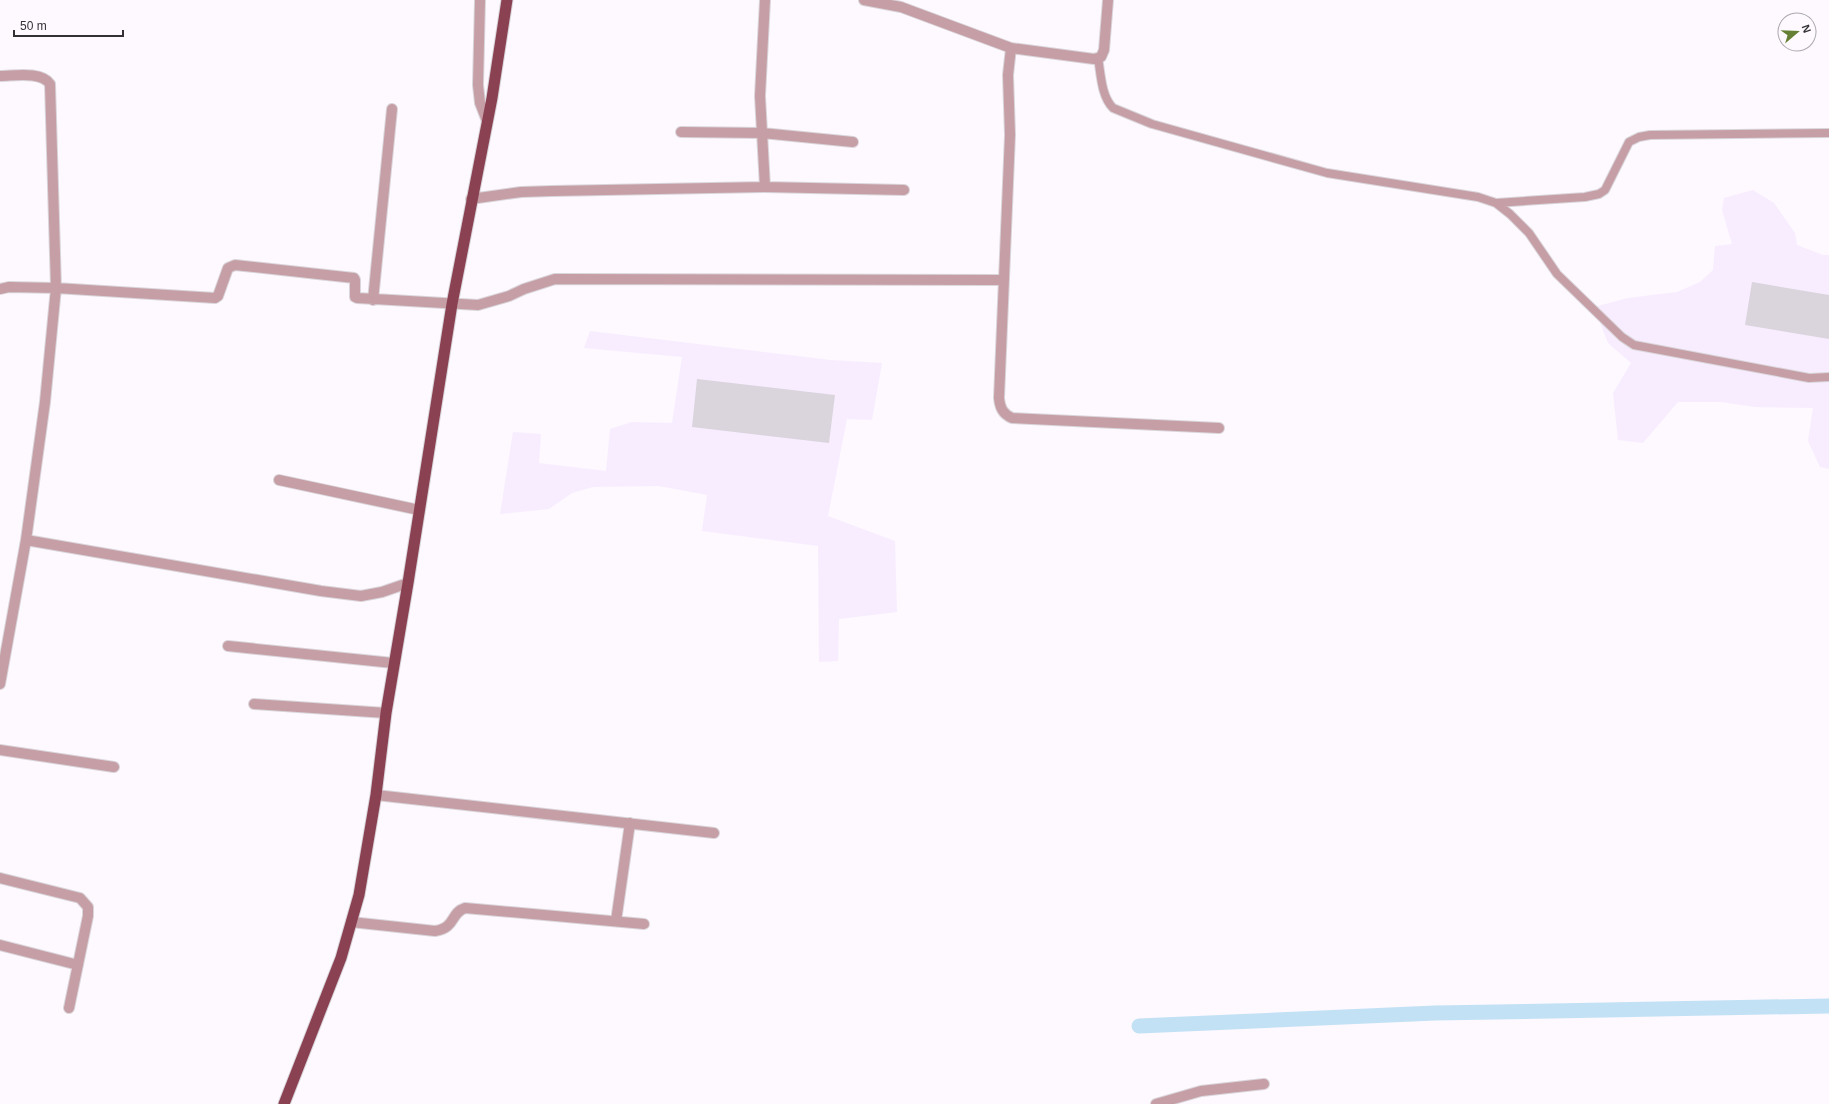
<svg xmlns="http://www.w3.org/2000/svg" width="1829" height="1104" font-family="Helvetica,sans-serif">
<rect width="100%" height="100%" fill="#fdf9ff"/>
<!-- built -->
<path fill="#f8edfe" d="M1753,190l21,13 21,30 2,12 26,10h6v214l-9,-2 -12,-26 5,-33 -59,-1 -33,-5h-43l-35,41 -25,-3 -5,-47 18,-30 -23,-20 -14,-36 34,-9 49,-6 23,-10 13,-12 2,-24 17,-2 -10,-34 2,-12z
M590,331l241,29 51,3 -10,57 -25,-1 -19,97 67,25 2,71 -58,7 -1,42 -19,1 -1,-116 -116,-15 5,-36 -48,-9 -66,1 -21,6 -23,16 -49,5 13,-82 28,2 -2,29 67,8 4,-42 22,-7 40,1 10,-66 -98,-9z"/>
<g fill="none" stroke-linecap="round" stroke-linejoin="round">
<!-- canal -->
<path stroke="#c2e1f5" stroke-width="15" d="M1139,1026l296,-13 394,-7"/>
</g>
<!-- building -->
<path fill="#dad4dd" d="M1752,282l77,13v44l-84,-14z
M697,379l138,16 -6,48 -137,-16z"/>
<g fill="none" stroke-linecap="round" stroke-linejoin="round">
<!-- service casing -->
<g stroke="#d9d5da" stroke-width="10">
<path id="service" d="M1098,58c3,16 3,38 15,50l39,16 175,49 151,24 18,6 14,11 19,19 28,41 65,63 12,8 175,33 20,-1
M1496,203l89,-6 14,-3 6,-4 24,-48 10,-5 11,-2 179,-2"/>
</g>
<!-- minor casing -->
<g stroke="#d9d5da" stroke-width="12">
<path id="minor" d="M480,0l-2,85 2,18 7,18
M765,0l-5,96 5,91
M864,0l37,7 110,41 83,11 7,-2 3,-7 4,-50
M1011,48l-3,27 2,60 -11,263c1,10 4,16 13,20l207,10
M0,76c14,0 41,-5 50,8l6,204 -11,114 -19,138 -26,144
M681,132l81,1 91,9
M471,199l50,-7 31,-1 213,-4 139,3
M0,289l9,-2 47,1 159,10 3,-2 10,-28 7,-3 119,13 1,2v17l2,1 121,7 31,-9 15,-7 31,-10 449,1
M373,300l19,-191
M279,480l140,30
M26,540l295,51 40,5 21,-4 26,-9
M228,646l165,17
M254,704l132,9
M0,750l114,17
M376,795l338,38
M0,878l80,20 8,9v9l-19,92
M616,921l14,-98
M351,922l84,9c21,-3 15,-18 30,-23l179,16
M0,945l78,20
M1156,1104l45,-13 63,-7"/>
</g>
<!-- trunk casing -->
<g stroke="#d9d5da" stroke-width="13">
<path id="trunk" d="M284,1104l57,-146 18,-63 17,-100 10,-82 22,-130 44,-279 40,-206 15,-98"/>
</g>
<!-- service -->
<use href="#service" stroke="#c69ea5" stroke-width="8"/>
<!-- minor -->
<use href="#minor" stroke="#c69ea5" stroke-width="10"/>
<!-- trunk -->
<use href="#trunk" stroke="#8a4253" stroke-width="11"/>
</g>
<!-- north arrow -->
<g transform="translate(1797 32) rotate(71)"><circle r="19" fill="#fdf9ff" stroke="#aca9ae"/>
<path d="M0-3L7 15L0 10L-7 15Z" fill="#658034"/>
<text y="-6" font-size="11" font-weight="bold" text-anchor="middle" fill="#333134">N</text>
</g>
<!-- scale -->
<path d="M14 30v6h109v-6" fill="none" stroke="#333134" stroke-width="2"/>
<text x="20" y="30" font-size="12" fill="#333134" stroke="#fdf9ff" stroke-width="3" paint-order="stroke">50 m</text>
</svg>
